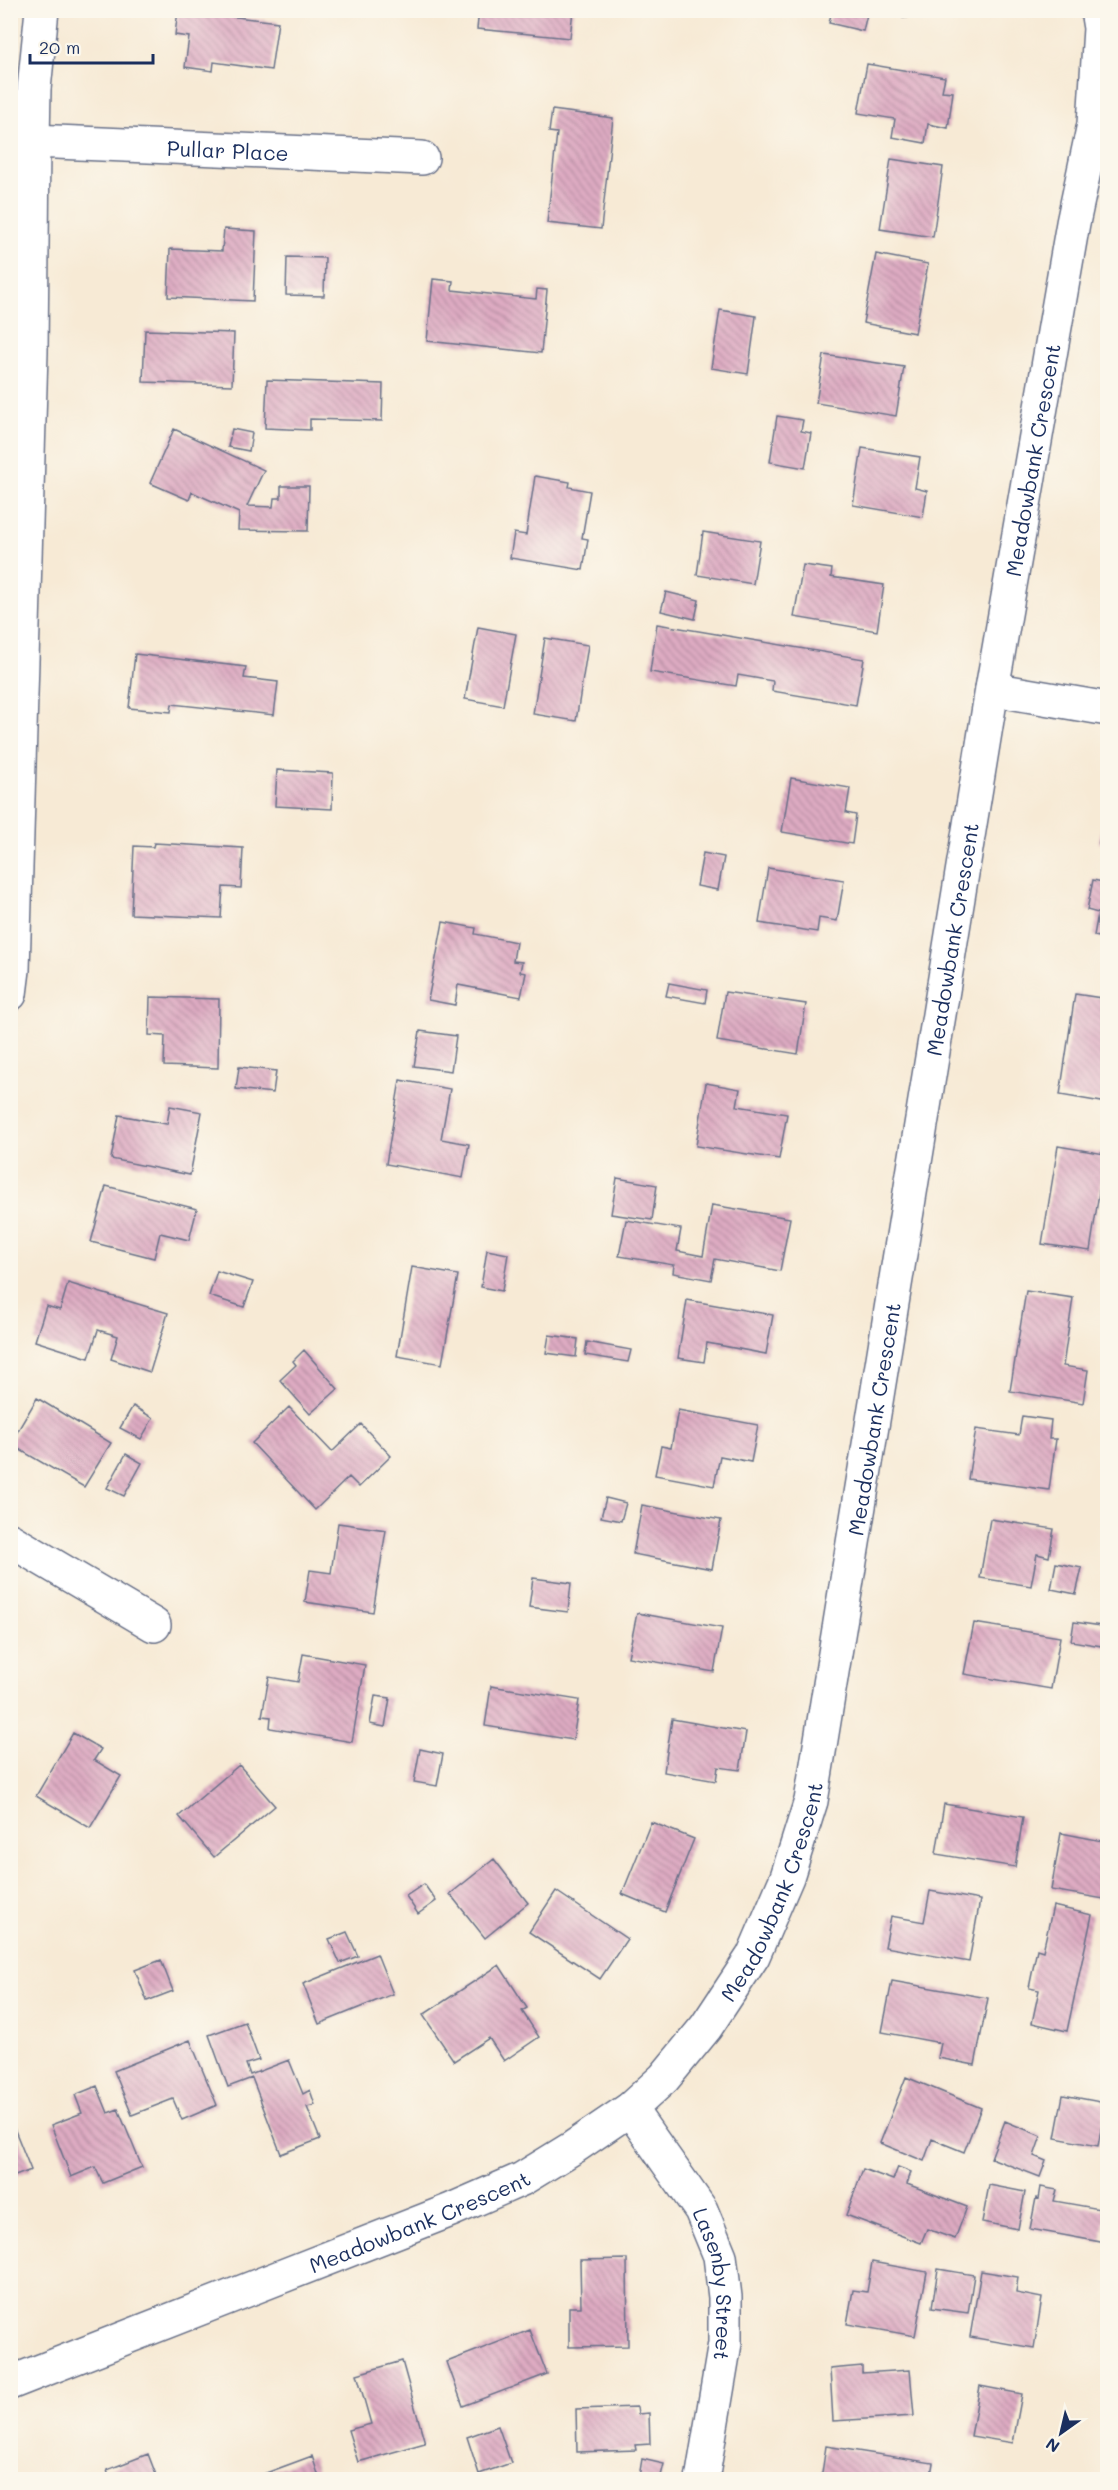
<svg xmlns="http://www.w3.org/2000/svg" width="1118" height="2490" font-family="Mali,sans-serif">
<defs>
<pattern id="building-back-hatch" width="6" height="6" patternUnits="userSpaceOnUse" patternTransform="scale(1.5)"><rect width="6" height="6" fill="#deabc2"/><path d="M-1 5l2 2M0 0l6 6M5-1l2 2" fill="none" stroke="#b38ca1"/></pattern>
</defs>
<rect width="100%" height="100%" fill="#fbf7ec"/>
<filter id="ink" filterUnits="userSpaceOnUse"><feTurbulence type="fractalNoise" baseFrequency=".0167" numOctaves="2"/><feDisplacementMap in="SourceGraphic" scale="12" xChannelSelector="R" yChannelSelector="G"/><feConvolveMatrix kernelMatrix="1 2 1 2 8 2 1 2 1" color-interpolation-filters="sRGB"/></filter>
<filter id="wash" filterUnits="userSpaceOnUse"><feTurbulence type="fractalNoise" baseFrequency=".008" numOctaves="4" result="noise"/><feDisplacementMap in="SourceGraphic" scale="24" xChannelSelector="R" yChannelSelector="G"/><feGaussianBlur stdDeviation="1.35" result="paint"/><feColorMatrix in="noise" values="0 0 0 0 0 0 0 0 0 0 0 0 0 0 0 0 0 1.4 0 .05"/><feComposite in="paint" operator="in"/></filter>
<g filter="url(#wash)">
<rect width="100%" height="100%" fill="#f7ead5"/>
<g id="blocks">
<!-- building -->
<path fill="url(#building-back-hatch)" d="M178,10l100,12 -7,48 -57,-8 -1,9 -28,-4 4,-30 -14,-2z
M479,10h94l-3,28 -93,-9z
M832,10h36l-5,21 -34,-8z
M903,10h59v2l-59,6z
M867,64l78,13 -3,14 11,1 -5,36 -20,-4 -3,19 -33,-6 3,-18 -37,-6z
M552,110l61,8 -12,111 -54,-6 10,-90 -8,-1z
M891,159l52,8 -10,70 -53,-8z
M224,229l32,2 -3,70 -85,-4 2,-48 52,2z
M876,254l52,10 -13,69 -52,-10z
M287,257l38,1 -1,38 -38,-1z
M433,279l20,2 -1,9 84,9 1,-10 10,1 -6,63 -114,-12z
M720,310l36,6 -8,58 -37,-6z
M145,330l89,3 -2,52 -89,-3z
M824,355l80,12 -8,49 -80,-13z
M267,380l116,4 -1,37 -72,-2v11l-45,-2z
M777,416l26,4 -2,11 10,2 -6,35 -35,-6z
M174,429l90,41 -17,36 26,1 1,-9h7v-12h28l-1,45 -70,-1 1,-17 -47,-21 -3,8 -39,-17z
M232,429l20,4 -3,18 -21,-4z
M862,448l58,9 -5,31 12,3 -4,26 -70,-12z
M535,476l35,6 -1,5 21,4 -8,47 6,1 -5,31 -73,-12 4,-25 12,2z
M703,532l57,9 -7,43 -56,-9z
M803,565l29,4 -1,8 53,8 -7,46 -83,-14z
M666,592l33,8 -4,19 -34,-8z
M657,624l207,35 -8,46 -84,-14 1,-10 -35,-6 -2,11 -86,-14z
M478,627l38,7 -13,72 -38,-7z
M545,638l43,7 -12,76 -43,-7z
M135,654l111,13 -2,11 34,4 -4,33 -102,-11 -1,8 -42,-4z
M277,770l56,3 -1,36 -57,-3z
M791,778l59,10 -4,25 10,2 -4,29 -70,-12z
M1106,799h2v45l-9,-1z
M154,843l89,5 -2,40 -18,-1 -2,31 -90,-4 3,-68 19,1z
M703,853l21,4 -6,33 -21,-4z
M768,868l76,12 -7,41 -18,-3 -2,14 -58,-9z
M1093,880l15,3v56l-14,-3 4,-23 -11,-3z
M443,922l33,6 -1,6 41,8 -3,19 9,1 -2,10 6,1 -5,24 -63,-12 -3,20 -27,-5z
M669,983l38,7 -2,13 -39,-7z
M725,992l81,12 -8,50 -81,-13z
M1075,994l33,5v104l-48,-8z
M150,997l69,2 -1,69 -54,-2 1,-30 -16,-1z
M420,1031l36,5 -5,35 -37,-5z
M239,1067l37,4 -3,22 -37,-4z
M400,1080l50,9 -9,50 28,5 -6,34 -77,-14z
M706,1083l34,6 -3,17 50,8 -8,45 -83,-13z
M170,1106l32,6 -12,63 -79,-16 8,-44 48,9z
M1058,1146l47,8 -15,97 -48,-7z
M617,1178l40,7 -5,35 -41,-6z
M106,1186l91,23 -8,31 -29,-7 -6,25 -63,-16z
M712,1205l78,13 -10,53 -65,-12 -4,21 -38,-7 1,-8 -55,-9 7,-36 55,9 -4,22 26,5z
M487,1250l21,4 -6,37 -21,-4z
M412,1267l46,8 -16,89 -45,-8z
M217,1271l36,11 -9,25 -35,-11z
M68,1283l100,30 -18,59 -39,-13 7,-23 -20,-6 -9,28 -54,-17 11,-35 14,4z
M1026,1291l47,7 -10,68 25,4 -5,33 -73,-12z
M687,1300l86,15 -7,39 -59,-11 -3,19 -26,-4z
M549,1335l29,4 -2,18 -30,-4z
M587,1342l44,8 -3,12 -43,-7z
M304,1350l34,39 -28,25 -30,-34 16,-15 -3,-4z
M37,1398l74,45 -27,44 -74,-43z
M133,1406l20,12 -12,21 -21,-11z
M289,1407l43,45 29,-28 30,32 -32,31 -10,-10 -34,33 -63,-67z
M678,1410l80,15 -7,37 -31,-6 -6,30 -59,-11 6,-29 10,2z
M1022,1416l29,4 -2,19h7l-7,51 -81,-11 8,-50 43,6z
M126,1454l16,9 -18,33 -17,-8z
M606,1498l20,5 -5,18 -20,-4z
M642,1505l79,15 -9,49 -79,-15z
M990,1519l64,10 -5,28 -12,-3 -6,32 -51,-8z
M338,1523l48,7 -13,82 -68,-10 5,-32 21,3z
M1056,1563l26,5 -6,26 -25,-5z
M533,1578l38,5 -3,29 -39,-5z
M637,1613l85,15 -8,44 -86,-15z
M1074,1622l34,5v20l-37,-6z
M974,1623l86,14 -9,52 -87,-15z
M303,1654l62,11 -13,77 -82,-14 1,-11 -9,-1 7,-39 29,5z
M491,1686l88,14 -6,40 -88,-14z
M375,1696l15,2 -5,29 -15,-3z
M672,1719l74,13 -6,38 -22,-3 -2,14 -52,-9z
M73,1733l28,16 -7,11 27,16 -31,52 -54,-32z
M420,1749l23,5 -6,32 -23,-4z
M239,1765l36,41 -61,51 -35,-41z
M944,1804l79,13 -8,50 -79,-13z
M651,1822l43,17 -29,73 -43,-18z
M1061,1833l47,9v38l-4,19 -53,-9z
M494,1859l34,44 -43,35 -35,-44z
M424,1884l12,17 -18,13 -12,-18z
M556,1891l71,48 -27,40 -71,-47z
M930,1891l50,9 -11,62 -84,-15 6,-31 33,6z
M1053,1906l39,9 -25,116 -35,-8 7,-33 -10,-2 8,-39 6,2z
M347,1932l11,24 -18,7 -11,-24z
M377,1954l16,40 -74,30 -16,-40z
M161,1960l12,31 -26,10 -12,-31z
M499,1965l28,43 -5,3 17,26 -35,24 -15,-23 -35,23 -31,-46z
M892,1981l96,17 -13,67 -37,-7 3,-15 -59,-11z
M245,2022l14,38 -13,4 4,11 39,-15 14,34 7,-4 5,15 -8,2 13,32 -39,15 -29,-76 -24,9 -19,-52z
M190,2040l27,65 -35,15 -9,-21 -41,16 -18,-44z
M906,2077l75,31 -17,44 -32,-13 -8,22 -44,-18z
M97,2086l11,27 10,-4 24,58 -39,16 -8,-16 -24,10 -20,-52 31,-12 -7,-18z
M1063,2095l43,8 -8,43 -43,-8z
M10,2118l21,52 -21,8z
M1005,2121l36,15 -7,20 12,5 -6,16 -49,-19z
M898,2167l13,5 -4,12 60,23 -12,32 -28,-10 -6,14 -75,-28 17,-46 30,11z
M989,2185l36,7 -7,37 -36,-7z
M1041,2187l16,3 -3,11 52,9 -5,32 -71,-13 6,-31 3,1z
M627,2259l1,87 -59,1v-40h12l-1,-47z
M872,2262l55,10 -12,64 -68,-12 6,-34 14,2z
M938,2269l36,6 -6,38 -36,-5z
M981,2271l37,6 -2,16 26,5 -8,50 -64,-11z
M530,2330l17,44 -84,32 -16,-44z
M402,2361l23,82 -67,19 -10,-32 23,-6 -14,-50z
M862,2366v7l48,-3 4,46 -81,5 -3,-52z
M980,2386l42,8 -9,49 -42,-7z
M637,2407l1,7 11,-1 1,31 -14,1 1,5 -60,2 -1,-43z
M498,2426l13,37 -32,11 -12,-37z
M826,2446l107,17 -3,17h-109z
M148,2454l10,26h-48l-3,-10z
M312,2456l8,24h-60l-2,-4z
M642,2459l22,5 -4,16 -21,-3z"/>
</g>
</g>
<g filter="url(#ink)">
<use href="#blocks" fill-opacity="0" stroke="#687088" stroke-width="1.5"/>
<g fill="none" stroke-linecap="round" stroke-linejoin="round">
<!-- minor casing -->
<g stroke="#687088" stroke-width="36">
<g id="minor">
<path id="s1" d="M33,141l389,17"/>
<path d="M992,689l116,20"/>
<path d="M10,994l3,-24 18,-618 2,-211 1,-52 8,-79"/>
<path d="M10,1540l144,85"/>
<path id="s2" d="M630,2109l71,101 19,46 5,41v46l-23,137"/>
<path id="s3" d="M10,2383l441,-173 71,-31 52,-32 56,-38 34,-31 42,-51 47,-71 34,-79 24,-76 181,-1112 81,-466 21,-99 6,-96 -3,-18"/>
</g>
</g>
<!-- minor -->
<use href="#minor" stroke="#fff" stroke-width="33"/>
</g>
</g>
<g text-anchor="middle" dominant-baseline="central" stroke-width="4.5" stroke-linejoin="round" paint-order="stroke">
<!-- street labels -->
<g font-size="21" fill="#1b2f5e" stroke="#fbf7ec">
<text stroke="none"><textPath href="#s1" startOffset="195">Pullar Place</textPath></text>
<text stroke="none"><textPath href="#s3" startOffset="2402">Meadowbank Crescent</textPath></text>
<text stroke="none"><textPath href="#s3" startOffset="1916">Meadowbank Crescent</textPath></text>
<text stroke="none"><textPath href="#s3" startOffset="1430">Meadowbank Crescent</textPath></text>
<text stroke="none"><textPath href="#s3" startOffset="944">Meadowbank Crescent</textPath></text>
<text stroke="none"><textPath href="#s3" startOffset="440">Meadowbank Crescent</textPath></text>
<text stroke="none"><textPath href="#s2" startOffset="200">Lasenby Street</textPath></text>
</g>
</g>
<!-- margin -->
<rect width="1118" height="2490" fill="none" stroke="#fbf7ec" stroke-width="36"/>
<!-- north arrow -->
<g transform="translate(1061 2433) rotate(214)" stroke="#fbf7ec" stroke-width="4.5" paint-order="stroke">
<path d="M0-4.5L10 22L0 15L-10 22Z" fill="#1b2f5e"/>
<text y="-9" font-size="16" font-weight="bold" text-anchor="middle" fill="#1b2f5e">N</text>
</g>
<!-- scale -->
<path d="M30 54v9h123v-9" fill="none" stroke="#1b2f5e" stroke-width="3"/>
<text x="39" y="54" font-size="18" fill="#1b2f5e" stroke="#fbf7ec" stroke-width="4.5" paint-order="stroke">20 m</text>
</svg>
